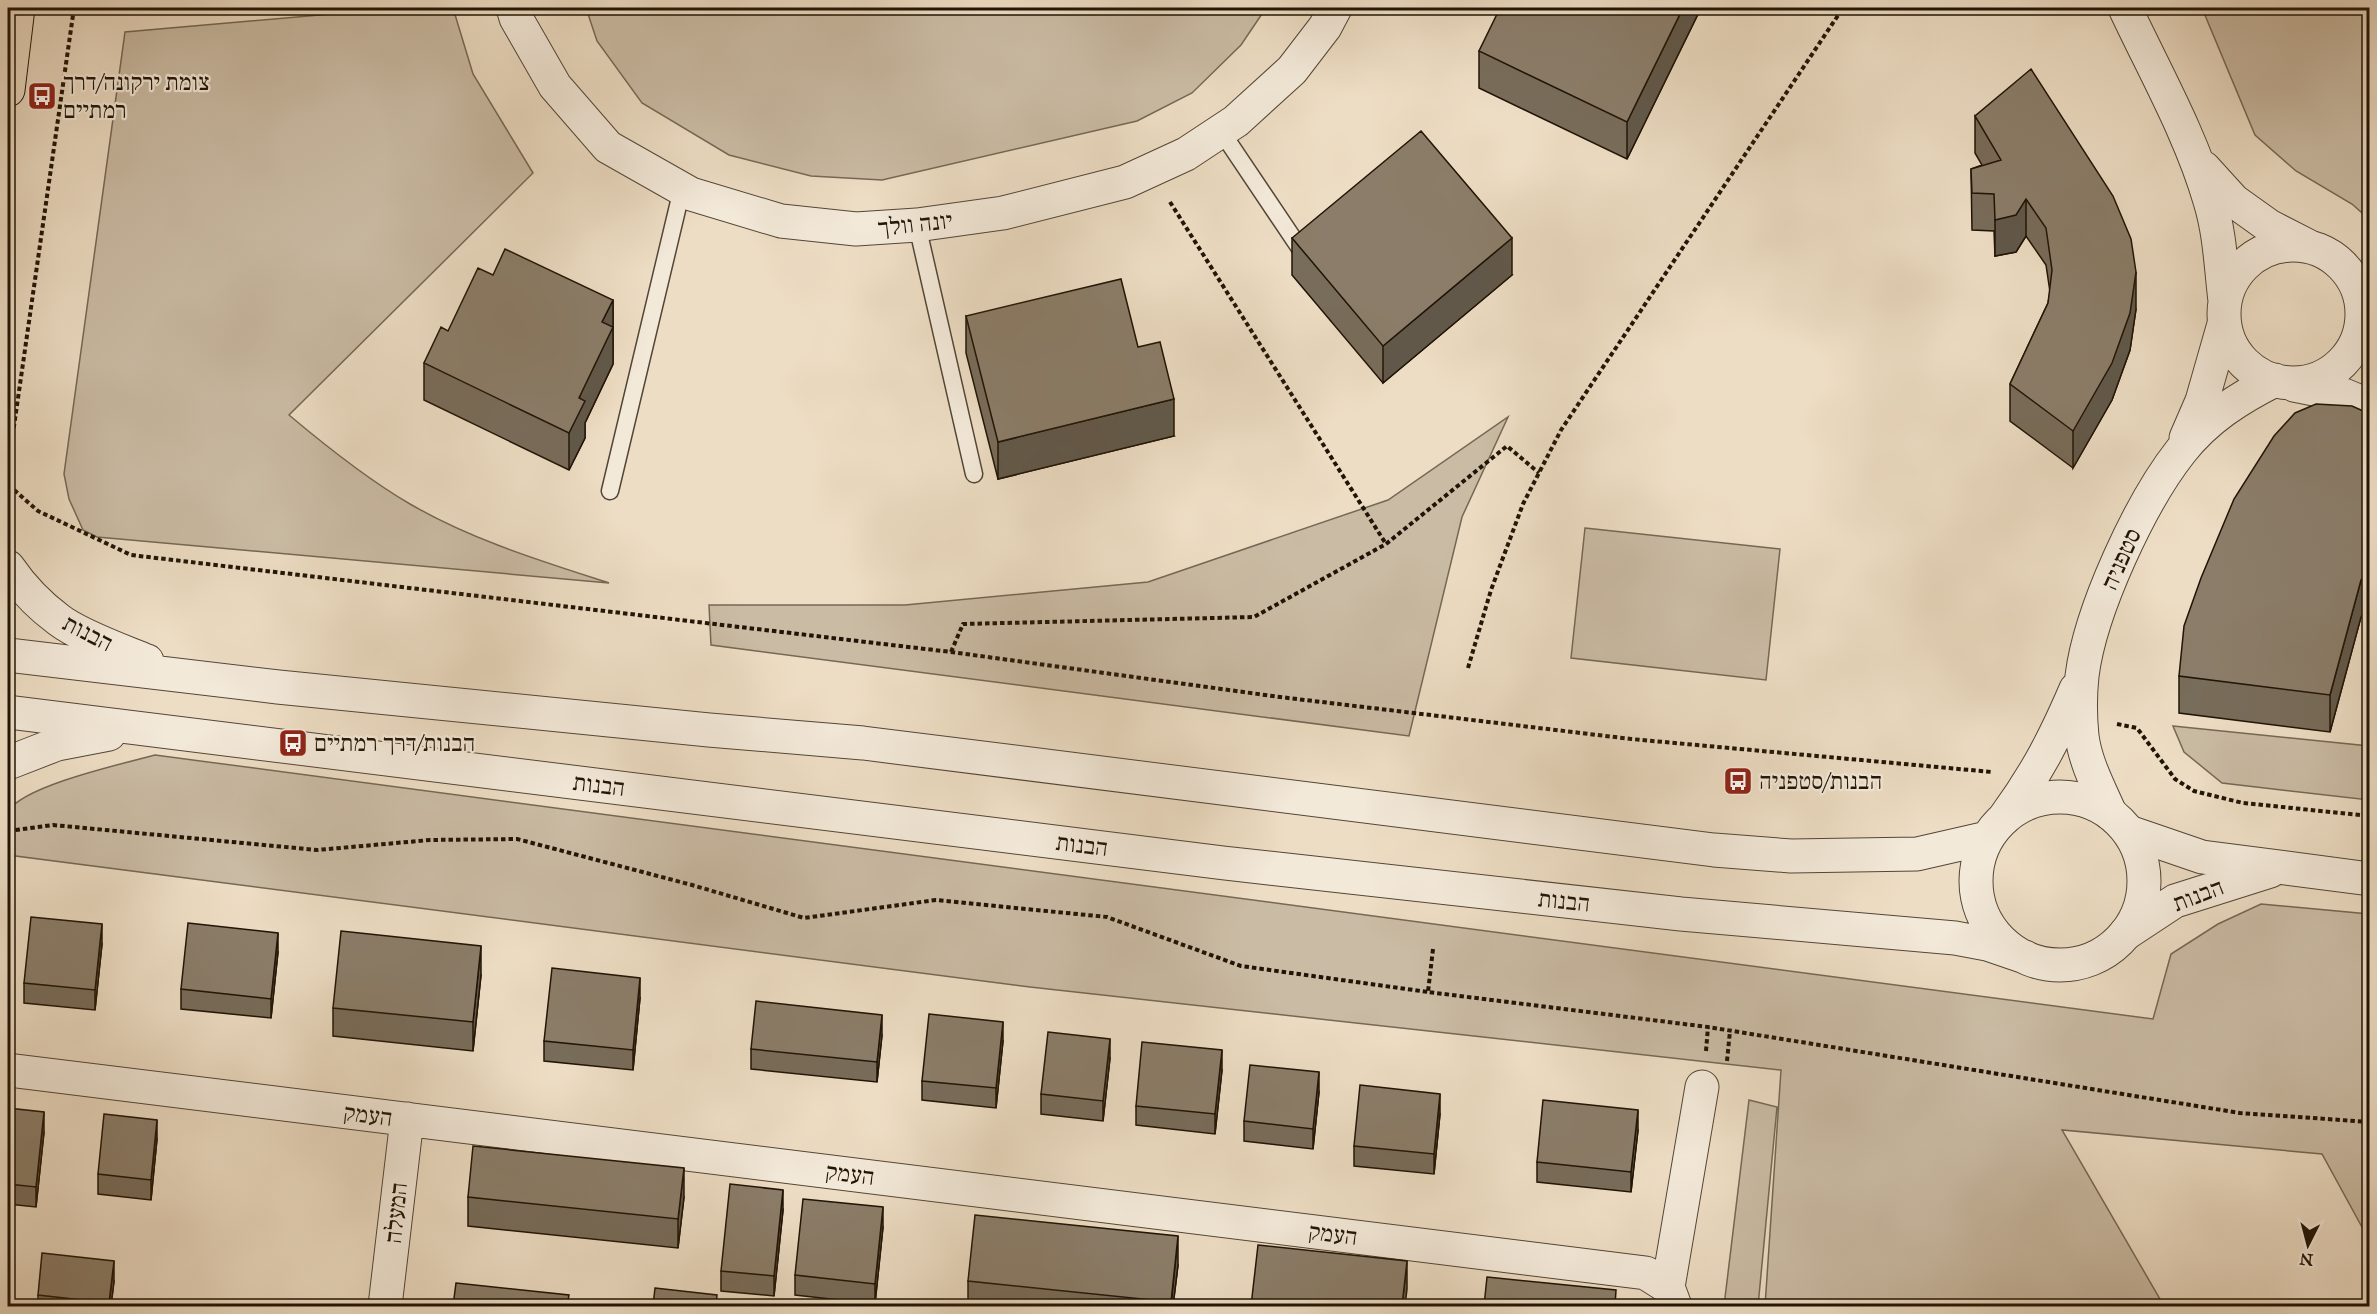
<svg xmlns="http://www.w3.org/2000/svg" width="2377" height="1314" font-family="'IM FELL Great Primer','Frank Ruhl Libre',serif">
<rect width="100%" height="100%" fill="#edddc4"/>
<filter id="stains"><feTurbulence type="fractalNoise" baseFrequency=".00333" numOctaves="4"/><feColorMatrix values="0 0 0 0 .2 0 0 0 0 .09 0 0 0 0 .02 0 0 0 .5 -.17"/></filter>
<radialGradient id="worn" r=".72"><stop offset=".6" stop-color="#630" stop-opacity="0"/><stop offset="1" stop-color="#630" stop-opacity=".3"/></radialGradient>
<!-- green -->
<path fill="#cabba4" stroke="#756855" stroke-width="1.5" d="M400,8h53l20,66 60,99 -244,242c38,32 78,64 121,89 62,36 131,57 199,79l-512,-46 -14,-7 -14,-31 -5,-25 61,-442z
M586,8h680l-25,37 -49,48 -55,28 -255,59 -71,-4 -82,-21 -87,-52 -45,-62z
M2202,8h167v211l-17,-15 -56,-33 -41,-36z
M1508,417l-46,100 -53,219 -698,-91 -2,-40h196l243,-23 240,-82z
M1585,528l195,21 -14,131 -195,-22z
M2173,726l196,20v54l-147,-17 -38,-31z
M155,755l1998,264 18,-65 47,-30 43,-20 108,10v326l-47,-86 -260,-24 102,176h-399l16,-236 -751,-83 -1022,-132v-44c18,-26 114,-47 147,-56z
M1749,1100l28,7 -19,199h-34z"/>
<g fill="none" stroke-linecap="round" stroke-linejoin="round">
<!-- service casing -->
<g stroke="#534636" stroke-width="19">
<path id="service" d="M1221,131l80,119
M917,225l57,249
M610,491l72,-302"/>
</g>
<!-- minor casing -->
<g stroke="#534636" stroke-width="35">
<path id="minor" d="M513,8l3,10 39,68 53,61 83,47 90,27 75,8 61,-4 86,-12 122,-31 61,-28 50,-33 56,-51 33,-43 10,-19
M2125,8c29,62 66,127 85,193 10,32 11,67 15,100
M2204,168l30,33 35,25 39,20
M2224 314a69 69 0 1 1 138 0a69 69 0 1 1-138 0Z
M2294,385l50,10 26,11
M2186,438l16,-37 22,-77
M2110,813c-11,-25 -25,-51 -28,-77 -2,-20 -2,-41 0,-60 8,-65 58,-173 99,-225 25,-32 58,-53 94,-71
M2005,817c32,-44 50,-79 71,-128
M2129,832l73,25 168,22
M2125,934l50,-33 95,-30
M8,1070l1638,203 22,14 7,19
M1668,1287l34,-200
M385,1306l22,-187"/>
</g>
<!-- tertiary casing -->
<g stroke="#534636" stroke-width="35">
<path id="tertiary" d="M8,567c13,19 32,39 51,53 21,16 64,31 88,41
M8,655l270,32 431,43 154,13 851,107 77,6 126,-2 70,-16
M8,712l1216,151 457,51 274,24 32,6 38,13
M8,763l49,-19 52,-10
M1976 881a84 84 0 1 1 168 0a84 84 0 1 1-168 0Z"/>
</g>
<!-- primary casing -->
<g stroke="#201406" stroke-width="35">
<path id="primary" d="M8,90l10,-82"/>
</g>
<!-- path -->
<path stroke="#201406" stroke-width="4" stroke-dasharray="4.5 3" stroke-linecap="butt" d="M74,8l-63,439 1,41 26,23 93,44 820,97 329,45 351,42 361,33
M1170,202l216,342
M951,652l12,-28 291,-7 132,-73 121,-98 32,27
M1468,668l23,-78 32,-86 38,-74 282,-422
M2117,724l20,4 38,51 19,12 49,12 127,13
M8,831l45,-6 264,25 113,-10 87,-1 175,46 112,33 132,-18 171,17 134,49 187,26
M1433,949l-5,43 280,35 532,86 130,9
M1706,1051l2,-24
M1727,1061l3,-30"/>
<!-- service -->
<use href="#service" stroke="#f3e9d9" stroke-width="16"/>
<!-- minor -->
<use href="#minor" stroke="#f3e9d9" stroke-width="33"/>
<!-- tertiary -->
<use href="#tertiary" stroke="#f3e9d9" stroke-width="33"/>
<!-- primary -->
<use href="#primary" stroke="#edddc4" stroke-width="33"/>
</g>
<!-- wall -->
<path fill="#786c5a" stroke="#201406" stroke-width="1.5" d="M1699,8v4l-72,147 -148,-71v-37z
M1975,116l161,193 -6,41 -18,50 -39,68 -63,-47v-37l38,-81 2,-11 -4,-27 -20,-29 -10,16 -21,4 -1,-25 -22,-1 -1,-61 11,-4 -7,-12z
M1292,238l220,37 -129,108 -91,-108z
M493,275l120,25v64l-28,59v15l-16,32 -145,-70v-37z
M966,316l208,120 -176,43 -32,-126z
M2370,414v190l-9,13 -31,115 -151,-19v-37z
M102,944l-7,66 -71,-7v-20z
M278,952l-7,66 -90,-9v-20z
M481,975l-8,76 -140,-15v-28z
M640,998l-7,72 -89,-9v-20z
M882,1035l-5,47 -126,-13v-20z
M1003,1041l-7,67 -74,-8v-19z
M1110,1058l-7,63 -62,-7v-20z
M1222,1070l-7,64 -79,-9v-19z
M1319,1092l-6,57 -69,-8v-20z
M8,1108l36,24 -8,75 -28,-3z
M1440,1114l-6,60 -80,-8v-20z
M1638,1130l-7,62 -94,-10v-20z
M157,1139l-6,61 -53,-6v-20z
M468,1197h216l-6,51 -210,-22z
M783,1210l-9,86 -53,-5v-20z
M883,1227l-8,77 -80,-9v-20z
M1178,1265l-5,41h-205v-25z
M114,1281l-3,25h-73v-11z"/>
<!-- shaded-wall -->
<path fill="#61584a" stroke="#201406" stroke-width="1.5" d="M1683,8h16v4l-72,147v-37z
M2026,199v37l-10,16 -21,4v-36z
M1512,238v37l-129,108v-37z
M2136,272v37l-6,41 -18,50 -39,68v-37z
M613,300v64l-28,59v15l-16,32v-37l33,-111z
M1174,399v37l-176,43v-37z
M2370,567v37l-9,13 -31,115v-37l31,-115z
M102,924v20l-7,66v-20z
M278,933v19l-7,66v-19z
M481,946v29l-8,76v-29z
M640,978v20l-7,72v-20z
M882,1015v20l-5,47v-20z
M1003,1022v19l-7,67v-20z
M1110,1039v19l-7,63v-20z
M1222,1050v20l-7,64v-20z
M1319,1072v20l-6,57v-20z
M1440,1094v20l-6,60v-20z
M1638,1110v20l-7,62v-20z
M44,1112v20l-8,75v-20z
M157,1120v19l-6,61v-20z
M684,1168v29l-6,51v-29z
M783,1190v20l-9,86v-20z
M883,1207v20l-8,77v-20z
M1178,1236v29l-5,41h-2z
M114,1261v20l-3,25h-2z
M1407,1261v28l-2,17h-3z"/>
<!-- building -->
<path fill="#8b7d69" stroke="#201406" stroke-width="1.5" d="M1500,8h183l-56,114 -148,-71z
M2031,69l82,127 18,43 5,33 -6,41 -18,50 -39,68 -63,-47 38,-81 4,-33 -6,-42 -20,-29 -10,16 -21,5 -1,-26 -22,-1 -1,-24 30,-9 -26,-44z
M1421,131l91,107 -129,108 -91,-108z
M505,249l108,51 -11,22 11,5 -34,71 6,3 -16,32 -145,-70 17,-36 7,4 30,-63 15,7z
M1121,279l17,68 22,-5 14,57 -176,43 -32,-126z
M2316,404l36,2 18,8v153l-9,13 -31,115 -151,-19 5,-50 17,-48 33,-79 40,-63 21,-23z
M31,917l71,7 -7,66 -71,-7z
M188,923l90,10 -7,66 -90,-10z
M341,931l140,15 -8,76 -140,-14z
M552,968l88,10 -7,72 -89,-9z
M756,1001l126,14 -5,47 -126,-13z
M929,1014l74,8 -7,66 -74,-7z
M1048,1032l62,7 -7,62 -62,-7z
M1142,1042l80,8 -7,64 -79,-8z
M1250,1065l69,7 -6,57 -69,-8z
M1360,1085l80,9 -6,60 -80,-8z
M1543,1100l95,10 -7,62 -94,-10z
M8,1108l36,4 -8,75 -28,-3z
M104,1114l53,6 -6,60 -53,-6z
M473,1146l211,22 -6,51 -210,-22z
M730,1184l53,6 -9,86 -53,-5z
M803,1199l80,8 -8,77 -80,-9z
M975,1215l203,21 -7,66 -203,-21z
M1258,1245l149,16 -5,45h-151z
M42,1253l72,8 -5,42 -71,-8z
M1487,1277l129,13 -1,16h-131z
M456,1283l113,12 -2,11h-114z
M655,1288l62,7 -1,11h-63z"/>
<!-- icons -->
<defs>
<g id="bus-square" transform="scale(1.5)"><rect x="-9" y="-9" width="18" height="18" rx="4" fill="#8f2418" stroke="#f3e9d9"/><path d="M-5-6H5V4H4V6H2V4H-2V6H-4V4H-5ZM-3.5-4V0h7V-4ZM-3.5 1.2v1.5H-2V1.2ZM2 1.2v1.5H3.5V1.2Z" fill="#fff"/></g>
</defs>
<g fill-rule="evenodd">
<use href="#bus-square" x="42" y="96"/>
<use href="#bus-square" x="293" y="743"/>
<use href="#bus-square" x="1738" y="781"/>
</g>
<g text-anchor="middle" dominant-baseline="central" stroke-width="4.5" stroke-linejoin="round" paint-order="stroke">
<!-- poi labels -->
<g font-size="24" fill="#201406" stroke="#f3e9d9" text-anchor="start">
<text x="63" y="82">צומת ירקונה/דרך<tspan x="63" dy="28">רמתיים</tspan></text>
<text x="314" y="743">הבנות/דרך רמתיים</text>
<text x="1759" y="781">הבנות/סטפניה</text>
</g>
<!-- street labels -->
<g font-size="24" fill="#201406" stroke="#f3e9d9">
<text transform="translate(915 224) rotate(-6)">יונה וולך</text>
<text transform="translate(2121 559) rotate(-66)">סטפניה</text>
<text transform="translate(88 633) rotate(27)">הבנות</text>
<text transform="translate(599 785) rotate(7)">הבנות</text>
<text transform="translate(1082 845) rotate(7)">הבנות</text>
<text transform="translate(2198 895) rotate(-21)">הבנות</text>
<text transform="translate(1564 901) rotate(6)">הבנות</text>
<text transform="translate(368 1115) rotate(7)">העמק</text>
<text transform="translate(850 1174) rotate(7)">העמק</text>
<text transform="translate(396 1213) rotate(-84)">המעלה</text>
<text transform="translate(1333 1234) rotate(7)">העמק</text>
</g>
</g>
<!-- margin -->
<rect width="2377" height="1314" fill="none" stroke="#edddc4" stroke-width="30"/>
<rect x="9" y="9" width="2359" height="1296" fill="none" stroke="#201406" stroke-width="3"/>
<rect x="15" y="15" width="2347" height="1284" fill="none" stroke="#201406" stroke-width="1.5"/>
<!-- north arrow -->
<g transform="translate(2308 1245) rotate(186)" stroke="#f3e9d9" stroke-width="4.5" paint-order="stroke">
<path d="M0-4.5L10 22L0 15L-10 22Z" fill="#201406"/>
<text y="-9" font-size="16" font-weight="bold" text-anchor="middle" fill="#201406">N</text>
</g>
<rect width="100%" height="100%" filter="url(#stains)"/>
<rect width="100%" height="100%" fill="url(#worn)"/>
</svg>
